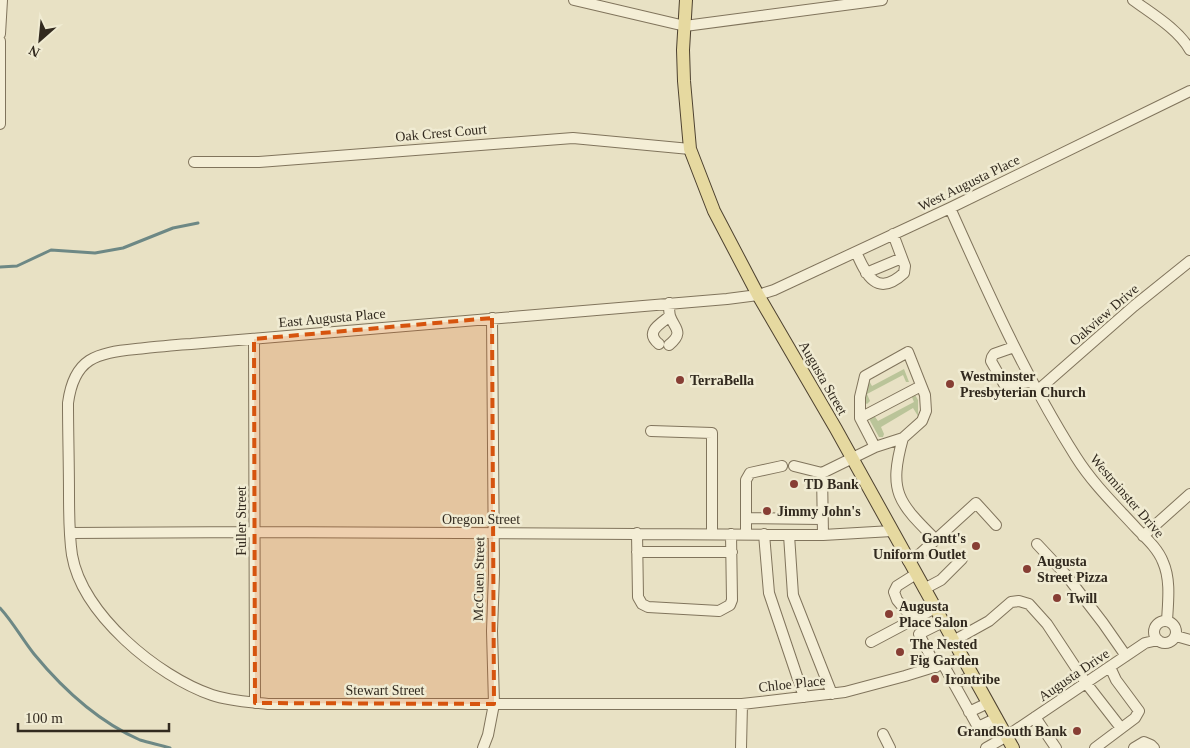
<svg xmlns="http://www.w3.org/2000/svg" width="1190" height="748" font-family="'Times New Roman',serif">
<rect width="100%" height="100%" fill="#e8e1c4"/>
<!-- green -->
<path fill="#bac499" d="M904,369l5,13h-3l-3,-7 -36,19 3,7 -3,3 -3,-2 4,-23 4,7z
M914,393l4,7v16l-5,-8 -32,19 3,7 -1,3h-4l-11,-20 5,-3 5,7 36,-19 -3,-7z"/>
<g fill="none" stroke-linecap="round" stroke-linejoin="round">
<!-- stream -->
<path stroke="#6d8885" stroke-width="3" d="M0,267l17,-1 34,-16 44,3 28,-5 50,-20 25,-5
M0,608c13,14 22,31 34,46 28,34 65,68 106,86 10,3 20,5 30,8"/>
<!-- minor casing -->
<g stroke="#80745c" stroke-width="12">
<path id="minor" d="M574,0l111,26 197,-26
M1133,0c19,14 45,29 57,50
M0,34l2,-34
M0,41v83
M194,162h65l314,-24 117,11
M950,208c38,85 76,170 126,249 17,27 40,49 61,72 10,10 21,20 26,33 8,18 5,40 4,59
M856,252c10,23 21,46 48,21l1,-7 -12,-32
M866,273l36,-15
M669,303c0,4 0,9 1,13 4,12 15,16 -1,29
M254,339l1,364
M659,344c-15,-12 1,-20 11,-28
M1014,347l-20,7 -2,3 -1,4 13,23 5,2 23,-5
M1037,391l97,-85 56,-45
M860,418l61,-32
M651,431l61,2v101
M903,438c-15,54 -5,64 32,101
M794,466l28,7 53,-26 28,-9 19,-17 4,-10 -1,-16 -17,-43 -43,24 -5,21v21l15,29
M822,473l1,62
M746,518l76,1
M70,533l186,-1 567,3 69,-4
M637,533l1,64 4,7 6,3 71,4 11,-6 2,-5 -1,-66
M746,534v-54l4,-7 32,-7
M764,534l5,59 35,104
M789,535l4,60 39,99
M1143,536l47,-42
M1037,544l29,31 37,48 23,33
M637,552h95
M908,561l13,-8 55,-50 20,22
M924,589l17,-9 21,-21
M914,620l-17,-20 -3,-8 3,-6 19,-12
M1154 632a11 11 0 1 1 22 0a11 11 0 1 1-22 0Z
M1176,636l14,4
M953,641l36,-20 22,-19 8,-1 10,3 18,20 39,59 35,45
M871,642l64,-34
M963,658l-58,18 -60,16 -103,12h-474c-19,-2 -38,-3 -56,-9 -55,-19 -130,-81 -140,-140 -3,-20 -3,-41 -3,-61 0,-31 -1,-61 -1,-91 6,-45 28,-50 68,-54 19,-2 37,-4 55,-5l536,-45 31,-4 16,-5 176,-82 240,-117
M943,664l35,63 19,-9
M936,667l-17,-33 24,-12
M954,684l19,-8
M969,712l19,-9
M1035,717l21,31
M883,734l7,14
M483,748l5,-13 6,-31 -2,-73 2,-57 -2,-256
M741,748l1,-44
M986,748l21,-12 138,-93 13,-3
M1095,748l40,-30 4,-7 -23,-31 -6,-13
M1134,748l10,-6 7,3 3,3"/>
</g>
<!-- major casing -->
<g stroke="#4e4230" stroke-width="14">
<path id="major" d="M686,0l-3,50 1,31 6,68 24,62 44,84 78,134 177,319"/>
</g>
<!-- minor -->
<use href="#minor" stroke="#f4eed6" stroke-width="10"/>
<!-- major -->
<use href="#major" stroke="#e6d9a0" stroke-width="12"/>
</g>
<!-- marked area -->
<path fill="#d6540e" fill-opacity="0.2" stroke="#d6540e" stroke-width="4" stroke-dasharray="10 6" stroke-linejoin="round" d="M492,318l2,386 -239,-1 -1,-364z"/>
<!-- markers -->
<g fill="#873e34" stroke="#f0ebd2" stroke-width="2">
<circle cx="680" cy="380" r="5"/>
<circle cx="950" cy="384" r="5"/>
<circle cx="794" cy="484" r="5"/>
<circle cx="767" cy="511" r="5"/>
<circle cx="976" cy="546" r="5"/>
<circle cx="1027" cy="569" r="5"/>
<circle cx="1057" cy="598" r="5"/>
<circle cx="889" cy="614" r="5"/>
<circle cx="900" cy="652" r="5"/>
<circle cx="935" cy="679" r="5"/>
<circle cx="1077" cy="731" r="5"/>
</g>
<g text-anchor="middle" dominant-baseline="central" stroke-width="5" stroke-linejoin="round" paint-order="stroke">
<!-- street labels -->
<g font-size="14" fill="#322a1f" stroke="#f0ebd2">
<text transform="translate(441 133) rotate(-5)">Oak Crest Court</text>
<text transform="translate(969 183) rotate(-26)">West Augusta Place</text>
<text transform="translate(1104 315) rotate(-41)">Oakview Drive</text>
<text transform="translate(332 318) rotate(-5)">East Augusta Place</text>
<text transform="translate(823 378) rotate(60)">Augusta Street</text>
<text transform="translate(1127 496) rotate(49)">Westminster Drive</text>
<text x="481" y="519">Oregon Street</text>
<text transform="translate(241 521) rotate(-90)">Fuller Street</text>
<text transform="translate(479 579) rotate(-89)">McCuen Street</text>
<text transform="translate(1074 675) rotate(-34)">Augusta Drive</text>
<text transform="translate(792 684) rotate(-6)">Chloe Place</text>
<text x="385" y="690">Stewart Street</text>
</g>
<!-- poi labels -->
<g font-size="14" font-weight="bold" fill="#322a1f" stroke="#f0ebd2" text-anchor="start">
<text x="960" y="376">Westminster<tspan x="960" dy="16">Presbyterian Church</tspan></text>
<text x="690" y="380">TerraBella</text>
<text x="804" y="484">TD Bank</text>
<text x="777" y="511">Jimmy John's</text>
<text x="966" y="538" text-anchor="end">Gantt's<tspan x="966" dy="16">Uniform Outlet</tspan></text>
<text x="1037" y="561">Augusta<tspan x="1037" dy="16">Street Pizza</tspan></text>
<text x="1067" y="598">Twill</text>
<text x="899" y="606">Augusta<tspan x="899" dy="16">Place Salon</tspan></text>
<text x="910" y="644">The Nested<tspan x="910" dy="16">Fig Garden</tspan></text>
<text x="945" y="679">Irontribe</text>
<text x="1067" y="731" text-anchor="end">GrandSouth Bank</text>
</g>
</g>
<!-- north arrow -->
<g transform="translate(40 40) rotate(207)" stroke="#f0ebd2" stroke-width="4" paint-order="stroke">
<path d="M0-4L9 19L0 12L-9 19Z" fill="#322a1f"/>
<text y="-8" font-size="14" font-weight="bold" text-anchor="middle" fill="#322a1f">N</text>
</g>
<!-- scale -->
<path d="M18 723v8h151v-8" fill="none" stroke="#322a1f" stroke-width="2.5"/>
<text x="25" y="723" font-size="15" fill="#322a1f" stroke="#f0ebd2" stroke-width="4" paint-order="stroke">100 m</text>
</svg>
